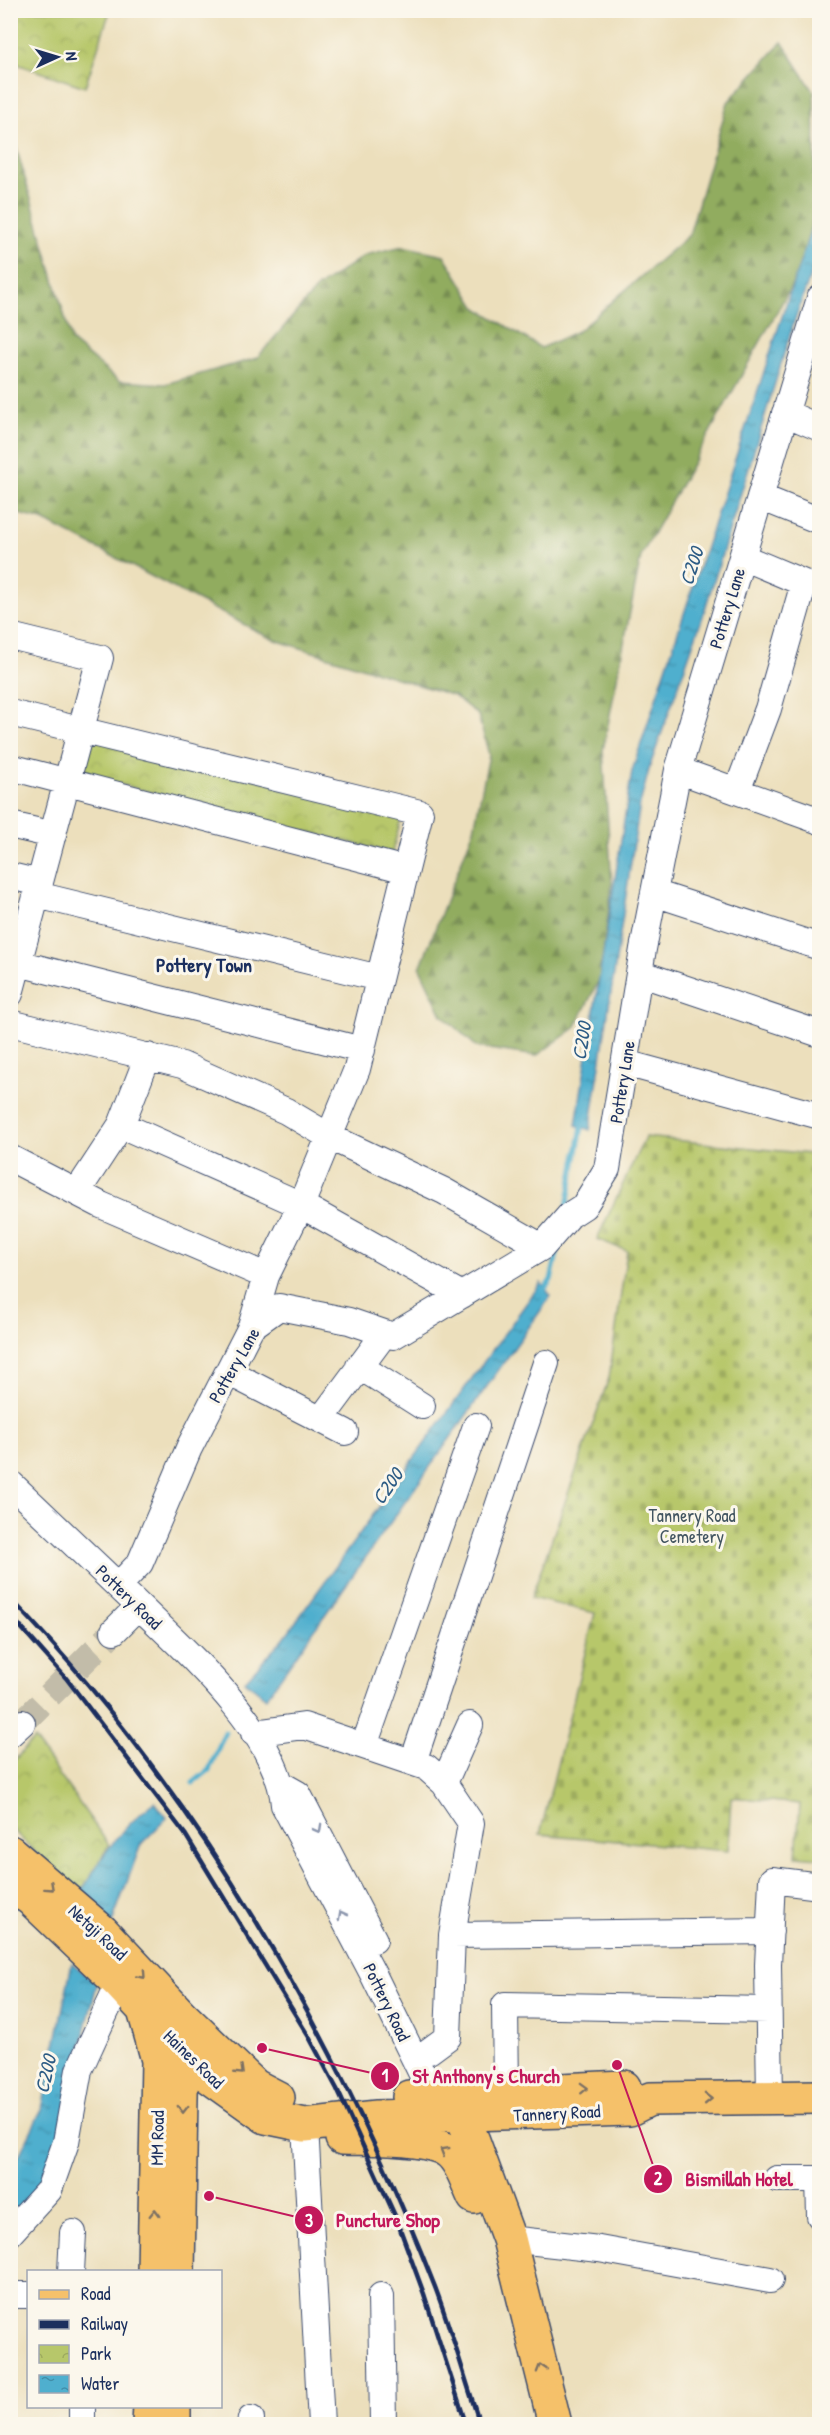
<svg xmlns="http://www.w3.org/2000/svg" width="830" height="2435" font-family="'Patrick Hand',sans-serif">
<defs>
<pattern id="forest-firs" width="22" height="20" patternUnits="userSpaceOnUse" patternTransform="scale(1.5)"><rect width="22" height="20" fill="#91ac5e"/><path d="M5 1l3.5 6h-7zM16 11l3.5 6h-7z" fill="#768c51"/></pattern>
<pattern id="cemetery-stones" width="16" height="16" patternUnits="userSpaceOnUse" patternTransform="scale(1.5)"><rect width="16" height="16" fill="#b7c76a"/><path d="M2 7V4a2 2 0 0 1 4 0v3zM10 15v-3a2 2 0 0 1 4 0v3z" fill="#9dab5e"/></pattern>
<pattern id="park-crowns" width="20" height="18" patternUnits="userSpaceOnUse" patternTransform="scale(1.5)"><rect width="20" height="18" fill="#b7c76a"/><path d="M2 6a3 3 0 1 1 6 0M12 15a3 3 0 1 1 6 0" fill="none" stroke="#9dab5e"/></pattern>
<pattern id="water-ripples" width="26" height="14" patternUnits="userSpaceOnUse" patternTransform="scale(1.5)"><rect width="26" height="14" fill="#4fafce"/><path d="M2 4q2-2 4 0t4 0M15 11q2-2 4 0t4 0" fill="none" stroke="#418faa"/></pattern>
</defs>
<rect width="100%" height="100%" fill="#fbf7ec"/>
<filter id="ink" filterUnits="userSpaceOnUse"><feTurbulence type="fractalNoise" baseFrequency=".0167" numOctaves="2"/><feDisplacementMap in="SourceGraphic" scale="12" xChannelSelector="R" yChannelSelector="G"/><feConvolveMatrix kernelMatrix="1 2 1 2 8 2 1 2 1" color-interpolation-filters="sRGB"/></filter>
<filter id="wash" filterUnits="userSpaceOnUse"><feTurbulence type="fractalNoise" baseFrequency=".008" numOctaves="4" result="noise"/><feDisplacementMap in="SourceGraphic" scale="24" xChannelSelector="R" yChannelSelector="G"/><feGaussianBlur stdDeviation="1.35" result="paint"/><feColorMatrix in="noise" values="0 0 0 0 0 0 0 0 0 0 0 0 0 0 0 0 0 1.4 0 .05"/><feComposite in="paint" operator="in"/></filter>
<g filter="url(#wash)">
<rect width="100%" height="100%" fill="#ecdfbc"/>
<!-- forest -->
<path fill="url(#forest-firs)" stroke="#566e5e" stroke-width="1.5" d="M782,42l32,50 2,115 -18,67 -157,282 -38,194 9,135 -12,93 -25,50 -39,28 -59,-9 -35,-32 -22,-47 54,-139 15,-74 -11,-40 -24,-19 -182,-57 -229,-119 -32,-8 -1,-386 62,216 47,39 46,3 92,-26 60,-70 48,-33 38,-9 41,9 32,52 65,41 37,-17 111,-96 39,-133z"/>
<!-- cemetery -->
<path fill="url(#cemetery-stones)" stroke="#697b64" stroke-width="1.5" d="M645,1137l174,18v703l-23,-2 4,-52 -69,-7 -3,54 -188,-17 55,-221 -64,-15 78,-220 18,-127 -30,-12z"/>
<!-- park -->
<path fill="url(#park-crowns)" stroke="#697b64" stroke-width="1.5" d="M11,10l99,1 -25,76 -74,-25z
M93,737l309,78 -10,38 -309,-78z
M34,1739l75,106 -30,51 -68,-68 -1,-63z"/>
<!-- water -->
<path fill="url(#water-ripples)" stroke="#356f96" stroke-width="1.5" d="M819,205v46l-26,74 -91,294 -52,147 -10,38 -50,326 -14,-5 56,-354z
M541,1283l10,13 -285,402 -21,-17 39,-43z
M155,1802l12,16 -26,26 -31,84 -31,-32c23,-40 38,-65 76,-94z
M72,1963l25,21 -48,190 -38,46v-48l31,-63z"/>
<g fill="none" stroke-linecap="round" stroke-linejoin="round">
<!-- stream -->
<path stroke="#4fafce" stroke-width="5" d="M567,1206l16,-85
M541,1294l10,-14 9,-39
M193,1783l16,-13 16,-38"/>
</g>
</g>
<g filter="url(#ink)">
<g fill="none" stroke-linecap="round" stroke-linejoin="round">
<!-- minor-tunnel -->
<path stroke="#c2bca9" stroke-width="26" stroke-dasharray="26 13" stroke-linecap="butt" d="M22,1723l92,-92"/>
<!-- minor casing -->
<g stroke="#3a496c" stroke-width="28">
<path id="minor" d="M785,413l35,15
M760,497l60,24
M10,636l90,22 -90,336
M10,713l410,100 -63,256 -56,136 -35,71 -15,51
M10,767l396,103
M678,770l142,51
M737,791l31,-82 36,-126 -62,-26
M10,825l43,10
M10,876l30,7
M654,893l166,54
M37,895l342,83
M10,961l352,89
M639,973l181,61
M10,1023l172,42 104,46 44,26 114,54 98,56
M625,1063l195,53
M121,1125l180,80 161,90
M10,1158l91,47 165,71
M77,1192l44,-67 27,-69
M359,1366l63,40
M228,1372l117,60
M322,1418l63,-85
M10,1483c42,40 84,80 126,120 50,49 143,130 148,202l89,169 48,98 21,22
M118,1586l22,-23 49,-115 62,-121 28,-20 70,14 44,15 149,-89 28,-32 14,-9 23,-37 36,-220 35,-179 142,-472
M114,1631l25,-25
M254,1733l50,-7 122,41 18,16 27,40 -19,112 -4,102 -19,14
M10,1734l12,-11
M364,1746l112,-320
M413,1762l133,-399
M444,1783l26,-58
M282,1785l16,9 76,146
M452,1935l318,-4
M506,2091l-1,-86 263,5
M770,2098l-2,-133 4,-85 48,6
M305,2125l16,299
M777,2179h42l1,37
M10,2233l39,-43 17,-48 13,-72 40,-87
M509,2239l90,10 171,31
M71,2272l2,-39
M10,2295h18
M381,2296l2,128
M82,2424v-18
M250,2424l1,-5"/>
</g>
<!-- major casing -->
<g stroke="#3a496c" stroke-width="36">
<path id="major" d="M10,1852l93,80 79,84 73,70 23,12
M10,1884l21,15 88,84 81,87 66,47 39,8 72,-8 253,-8 20,-10 170,-2
M145,2014l13,46 -4,212
M409,2097l215,-10
M448,2101l14,15 11,25 36,98 46,185
M342,2138c26,1 87,-2 107,14 13,10 18,31 25,45
M178,2272l4,-233
M149,2424l1,-18
M174,2424v-18"/>
</g>
<!-- minor -->
<use href="#minor" stroke="#fff" stroke-width="26"/>
<!-- major -->
<use href="#major" stroke="#f5c16b" stroke-width="33"/>
<!-- rail -->
<path stroke="#1b2f5e" stroke-width="4.5" d="M10,1598c188,194 327,439 425,689 17,45 30,92 45,137
M10,1615l56,63 119,156 124,203 28,52 59,129 28,76 42,130"/>
</g>
<!-- one-way arrows -->
<defs><path id="oneway-chevron" d="M-2-3.5L2.5 0L-2 3.5" fill="none" stroke-width="1.6" stroke-linecap="round" stroke-linejoin="round" transform="scale(1.5)"/></defs>
<g stroke="#8d97ae">
<use href="#oneway-chevron" transform="translate(318 1829) rotate(61)"/>
<use href="#oneway-chevron" transform="translate(342 1915) rotate(-118)"/>
</g>
<g stroke="#7d7164">
<use href="#oneway-chevron" transform="translate(50 1887) rotate(42)"/>
<use href="#oneway-chevron" transform="translate(142 1975) rotate(47)"/>
<use href="#oneway-chevron" transform="translate(240 2071) rotate(44)"/>
<use href="#oneway-chevron" transform="translate(584 2088) rotate(-2)"/>
<use href="#oneway-chevron" transform="translate(708 2099) rotate(-1)"/>
<use href="#oneway-chevron" transform="translate(183 2109) rotate(90)"/>
<use href="#oneway-chevron" transform="translate(444 2151) rotate(-149)"/>
<use href="#oneway-chevron" transform="translate(155 2213) rotate(-89)"/>
<use href="#oneway-chevron" transform="translate(541 2368) rotate(-107)"/>
</g>
</g>
<g text-anchor="middle" dominant-baseline="central" stroke-width="6" stroke-linejoin="round" paint-order="stroke">
<!-- street labels -->
<g font-size="18" fill="#1b2f5e" stroke="#fbf7ec">
<text transform="translate(727 608) rotate(-73)">Pottery Lane</text>
<text transform="translate(622 1082) rotate(-81)">Pottery Lane</text>
<text transform="translate(234 1365) rotate(-60)">Pottery Lane</text>
<text transform="translate(129 1597) rotate(44)">Pottery Road</text>
<text transform="translate(98 1932) rotate(43)">Netaji Road</text>
<text transform="translate(387 2002) rotate(64)">Pottery Road</text>
<text transform="translate(194 2059) rotate(44)">Haines Road</text>
<text transform="translate(557 2113) rotate(-3)">Tannery Road</text>
<text transform="translate(157 2138) rotate(-89)">MM Road</text>
</g>
<!-- park labels -->
<g font-size="18" fill="#425561" stroke="#fbf7ec">
<text x="692" y="1515">Tannery Road<tspan x="692" dy="21">Cemetery</tspan></text>
</g>
<!-- water labels -->
<g font-size="20" font-style="italic" fill="#2d5c85" stroke="#fbf7ec">
<text transform="translate(691 566) rotate(-72)">C200</text>
<text transform="translate(581 1041) rotate(-81)">C200</text>
<text transform="translate(387 1486) rotate(-55)">C200</text>
<text transform="translate(45 2074) rotate(-77)">C200</text>
</g>
<!-- neighbourhood labels -->
<g font-size="20" font-weight="bold" fill="#1b2f5e" stroke="#fbf7ec">
<text x="204" y="964">Pottery Town</text>
</g>
</g>
<!-- callouts -->
<path fill="none" stroke="#c2185b" stroke-width="2" d="M262 2048L385 2076M617 2065L658 2179M209 2196L309 2220"/>
<g fill="#c2185b" stroke="#fbf7ec" stroke-width="2">
<circle cx="262" cy="2048" r="6"/>
<circle cx="617" cy="2065" r="6"/>
<circle cx="209" cy="2196" r="6"/>
<circle cx="385" cy="2076" r="15"/>
<circle cx="658" cy="2179" r="15"/>
<circle cx="309" cy="2220" r="15"/>
</g>
<g font-size="18" text-anchor="middle" font-weight="bold" fill="#fff">
<text x="385" y="2082">1</text>
<text x="658" y="2185">2</text>
<text x="309" y="2227">3</text>
</g>
<g font-size="20" text-anchor="middle" font-weight="bold" fill="#c2185b" stroke="#fbf7ec" stroke-width="6" stroke-linejoin="round" paint-order="stroke">
<text x="486" y="2083">St Anthony's Church</text>
<text x="739" y="2186">Bismillah Hotel</text>
<text x="388" y="2227">Puncture Shop</text>
</g>
<!-- margin -->
<rect width="830" height="2435" fill="none" stroke="#fbf7ec" stroke-width="36"/>
<!-- legend -->
<rect x="27" y="2270" width="195" height="138" fill="#fbf7ec" stroke="#a1a7b3" stroke-width="1.5"/>
<rect x="39" y="2290" width="30" height="9" fill="#f5c16b" stroke="#a1a7b3" stroke-width="1.5"/>
<text x="81" y="2300" font-size="18" fill="#1b2f5e">Road</text>
<rect x="39" y="2320" width="30" height="9" fill="#1b2f5e" stroke="#a1a7b3" stroke-width="1.5"/>
<text x="81" y="2330" font-size="18" fill="#1b2f5e">Railway</text>
<rect x="39" y="2345" width="30" height="18" fill="url(#park-crowns)" stroke="#a1a7b3" stroke-width="1.5"/>
<text x="81" y="2360" font-size="18" fill="#1b2f5e">Park</text>
<rect x="39" y="2375" width="30" height="18" fill="url(#water-ripples)" stroke="#a1a7b3" stroke-width="1.5"/>
<text x="81" y="2390" font-size="18" fill="#1b2f5e">Water</text>
<!-- north arrow -->
<g transform="translate(57 57) rotate(86)" stroke="#fbf7ec" stroke-width="4.5" paint-order="stroke">
<path d="M0-4.5L10 22L0 15L-10 22Z" fill="#1b2f5e"/>
<text y="-9" font-size="16" font-weight="bold" text-anchor="middle" fill="#1b2f5e">N</text>
</g>
</svg>
